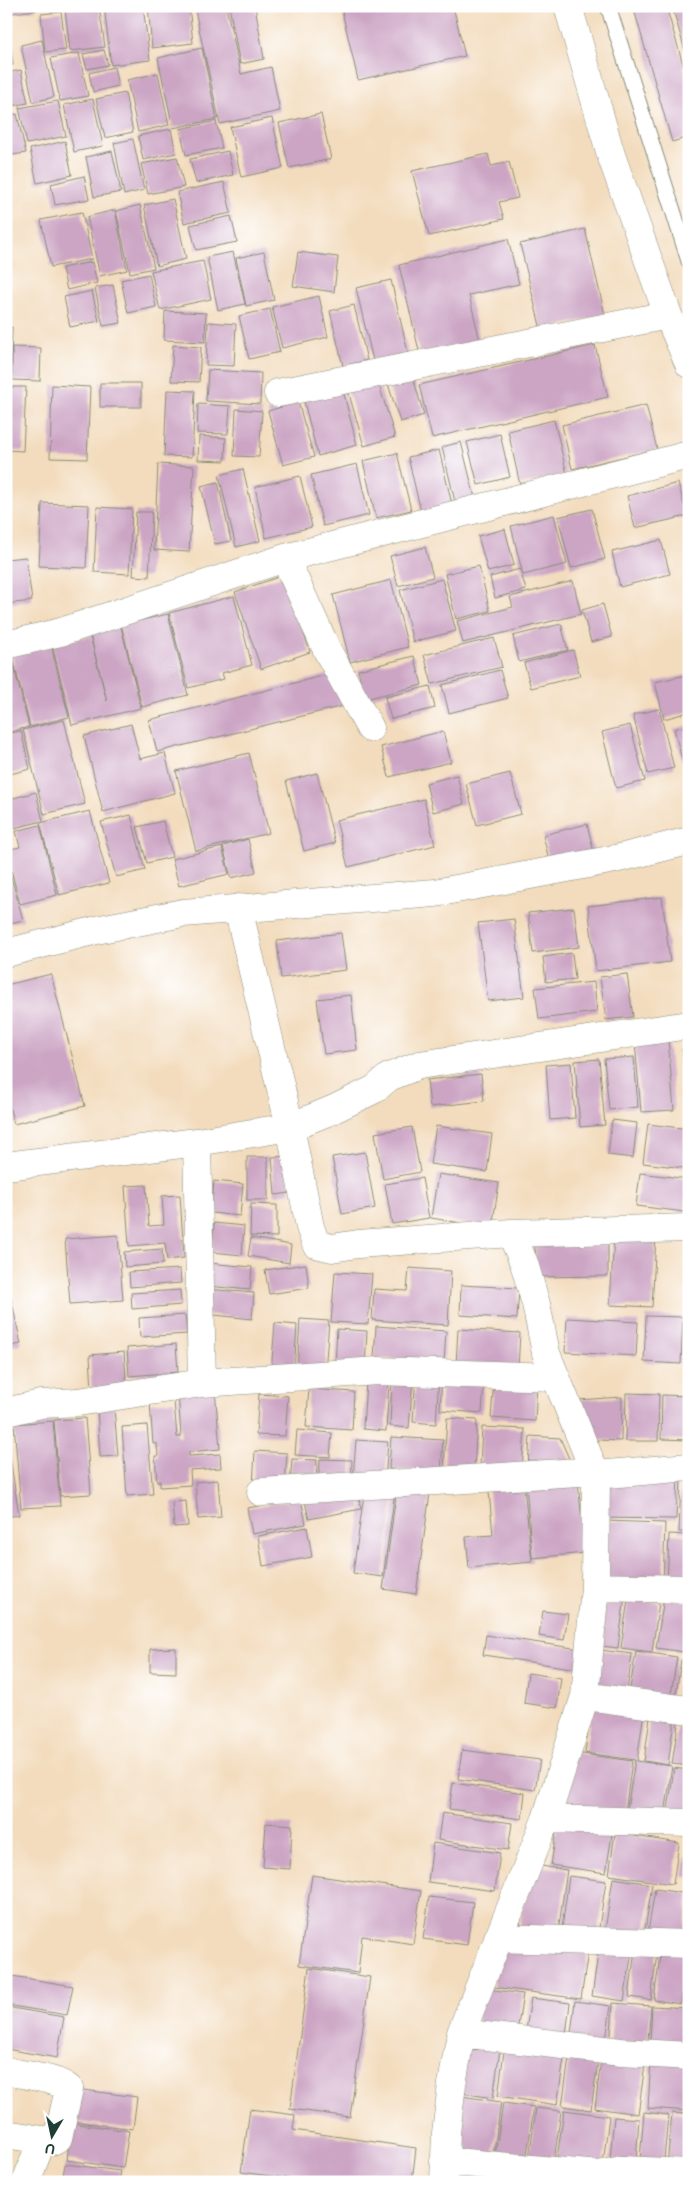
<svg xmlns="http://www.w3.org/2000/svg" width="695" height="2188" font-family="'Balsamiq Sans',sans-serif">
<rect width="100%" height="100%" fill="#fff"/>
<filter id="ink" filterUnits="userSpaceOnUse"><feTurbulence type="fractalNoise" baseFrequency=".02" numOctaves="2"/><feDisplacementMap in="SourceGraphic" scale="10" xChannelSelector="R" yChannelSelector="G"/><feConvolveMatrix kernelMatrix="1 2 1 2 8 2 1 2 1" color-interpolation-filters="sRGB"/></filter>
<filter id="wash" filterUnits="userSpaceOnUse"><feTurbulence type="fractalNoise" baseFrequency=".0096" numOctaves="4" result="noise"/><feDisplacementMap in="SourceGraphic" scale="20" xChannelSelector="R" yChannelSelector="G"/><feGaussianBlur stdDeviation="1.12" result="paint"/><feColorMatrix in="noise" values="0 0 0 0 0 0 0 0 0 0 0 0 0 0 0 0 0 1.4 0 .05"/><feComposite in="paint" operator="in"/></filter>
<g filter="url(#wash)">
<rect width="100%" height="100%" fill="#f3dcbd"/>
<g id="blocks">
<!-- building -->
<path fill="#cca5c5" d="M6,6h30v4l-30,4z
M91,6h8l6,41 -35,4 -5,-42z
M104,6h39l7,54 -39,5z
M148,6h41l4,37 -41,5z
M194,6h32l15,68 30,-7 9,44 -60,13z
M229,6h26l9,53 -24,5z
M346,6h107l12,50 -107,24 -17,-73z
M633,6h33l23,79v52l-17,5z
M672,6h17v55h-1z
M61,12l5,38 -21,2 -4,-38z
M6,26h2l5,39 -7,1z
M42,40l12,57 -21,5 -12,-57z
M202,48l15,71 -44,9 -15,-70z
M104,50l4,15 -21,4 -4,-15z
M79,53l9,43 -28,5 -9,-43z
M114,67l4,19 -25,6 -4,-19z
M21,70l7,33 -22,4v-34z
M158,73l11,52 -31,7 -11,-52z
M125,93l8,39 -28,6 -9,-39z
M93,99l10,47 -29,6 -10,-47z
M58,101l8,35 -39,8 -8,-36z
M17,114l9,39 -20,3v-40z
M321,114l10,45 -42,9 -10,-45z
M272,118l11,50 -42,9 -11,-50z
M216,121l6,27 -36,7 -6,-26z
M171,129l5,24 -33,7 -5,-24z
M133,139l11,51 -20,5 -10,-52z
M65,141l7,34 -35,8 -7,-34z
M689,141v17h-1l-5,-15z
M112,151l9,41 -27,5 -8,-40z
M228,151l5,24 -37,8 -6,-24z
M488,154l3,12 18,-4 9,36 -19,4 5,17 -75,17 -17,-65z
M177,157l7,30 -36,7 -7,-30z
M84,176l5,23 -34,6 -4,-21z
M224,182l7,31 -47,10 -7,-31z
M173,199l13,60 -29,7 -13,-61z
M140,205l14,63 -24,5 -14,-62z
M115,210l12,60 -27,6 -13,-59z
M82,212l10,47 -41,8 -10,-47z
M231,216l6,26 -41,8 -6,-25z
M585,229l20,86 -64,15 -21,-86z
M508,239l11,45 -50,11 11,46 -60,14 -21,-90z
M233,252l12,52 -27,6 -11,-53z
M264,252l10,48 -28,6 -10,-48z
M298,252l40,5 -4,35 -41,-6z
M203,261l8,38 -51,11 -9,-39z
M92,262l5,21 -30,7 -5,-22z
M149,274l7,33 -28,6 -7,-33z
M391,280l19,81 -35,8 -19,-81z
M113,285l8,38 -18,3 -8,-38z
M92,291l7,30 -29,6 -6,-30z
M319,296l9,41 -46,11 -10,-41z
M354,305l13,55 -24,6 -13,-55z
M270,309l10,43 -31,7 -10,-43z
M165,311l41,2 -1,29 -41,-2z
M208,322l28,2 -2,42 -28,-1z
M6,327h6l-1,37h-5z
M173,345l28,2 -2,35 -28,-1z
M595,345l13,52 -176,41 -13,-53z
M12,347l29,1 -1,33 -28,-1z
M208,370l53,3 -1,31 -54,-3z
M413,377l11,38 -24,7 -12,-38z
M377,378l18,59 -31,9 -17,-59z
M100,383h41v24h-41z
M52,385l38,2 -3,72 -37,-1z
M6,387h20l-3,64 -17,-1z
M342,387l15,58 -39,11 -15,-58z
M167,390l28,1 -3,66 -28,-1z
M298,402l16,55 -31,8 -15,-54z
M198,404l32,2 -2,28 -31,-1z
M646,405l11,44 -85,20 -10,-44z
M236,409l26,2 -3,46 -25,-1z
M554,420l13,54 -47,11 -12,-54z
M500,434l10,43 -32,8 -11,-43z
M199,436l27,2 -1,23 -27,-1z
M461,442l15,60 -20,4 -14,-59z
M439,450l13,54 -31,8 -13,-55z
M397,453l14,57 -35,8 -13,-57z
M158,464l36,2 -5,86 -35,-2z
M357,464l12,51 -46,11 -12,-51z
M243,469l17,72 -24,6 -17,-72z
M300,476l12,51 -46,11 -11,-51z
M218,482l13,59 -16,3 -14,-58z
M678,483l9,33 -52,12 -8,-32z
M42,503l47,2 -3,63 -47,-2z
M97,507l35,2 -3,65 -35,-2z
M592,509l13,50 -34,9 -13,-51z
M136,512h16l-3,65 -16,-1z
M554,515l13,49 -44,11 -12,-49z
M505,529l9,36 -26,7 -10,-36z
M661,540l9,34 -50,13 -8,-35z
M425,547l8,30 -35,9 -8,-30z
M26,557l6,44 -26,3v-45z
M479,566l11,45 -34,8 -11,-45z
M520,569l6,21 -31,8 -5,-21z
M284,575l26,77 -49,17 -26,-77z
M442,579l14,52 -43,11 -13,-52z
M391,580l17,67 -58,15 -17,-67z
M573,581l8,33 -118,29 -6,-22 56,-14 -3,-10z
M234,596l18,69 -30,8 2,6 -36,9 -19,-75z
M603,604l9,33 -21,5 -9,-32z
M168,614l20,81 -46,12 -21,-82z
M561,624l7,26 -49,12 -6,-26z
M121,627l20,81 -69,17 -20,-80 38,-9 17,65 -17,-66z
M494,638l8,29 -70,17 -8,-29z
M51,646l18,71 -39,10 -18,-72z
M573,650l7,26 -49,12 -7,-25z
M11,655l18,72 -23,6v-77z
M414,656l8,29 -57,14 -7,-29z
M500,670l8,28 -59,15 -7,-28z
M334,673l9,33 -186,46 -8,-32z
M686,675l3,12v25l-25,7 -9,-37z
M430,686l5,22 -44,11 -6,-22z
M659,709l15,59 -26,6 -15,-59z
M64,720l21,84 -41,10 -21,-84z
M131,724l9,35 25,-6 10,40 -72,19 -19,-76z
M630,725l15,56 -29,7 -14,-56z
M689,725v49l-3,1 -12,-46z
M21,731l9,38 -24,6v-41z
M443,731l8,31 -62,15 -8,-30z
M249,753l20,80 -73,18 -20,-80z
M317,773l18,70 -31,8 -18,-70z
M510,773l11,41 -44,11 -11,-41z
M457,775l7,29 -31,8 -7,-29z
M36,792l7,29 -37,9v-30z
M424,799l11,46 -87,22 -12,-47z
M90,811l19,72 -50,12 -19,-72z
M131,815l14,55 -29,7 -15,-55z
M163,821l9,36 -25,6 -10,-36z
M587,824l8,33 -44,11 -8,-33z
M40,825l17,70 -37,9 -14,-54 14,-3 -4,-16z
M248,839l8,33 -25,6 -8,-32z
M222,847l7,27 -50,12 -7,-27z
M6,860l6,19 -6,1z
M12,880l11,40 -17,4v-42z
M662,897l8,65 -74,9 -8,-65z
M574,908l5,39 -46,6 -5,-40z
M514,919l10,78 -36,4 -10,-78z
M341,933l5,37 -65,8 -4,-37z
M572,953l3,26 -29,3 -3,-25z
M51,974l34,132 -71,18 -8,-29v-110z
M627,974l6,43 -27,3 -6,-43z
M594,982l3,30 -58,7 -4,-31z
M351,995l6,55 -33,4 -7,-55z
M668,1039l6,71 -33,2 -6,-70z
M689,1048v38h-2l-5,-37z
M634,1057l4,50 -29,3 -5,-51z
M599,1059l6,66 -25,2 -5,-66z
M571,1063l4,55 -25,2 -4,-55z
M481,1074l3,27 -54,6 -3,-27z
M612,1120l25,3 -4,35 -25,-3z
M648,1124l41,5 -5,39 -41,-5z
M436,1126l56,8 -5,38 -57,-8z
M412,1127l8,45 -37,7 -8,-46z
M365,1152l10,56 -33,6 -10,-57z
M287,1156l3,37 -15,2 -3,-38z
M247,1157h21v43h-21z
M640,1173l49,6 -4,33 -49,-6z
M438,1174l61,9 -7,45 -61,-10z
M422,1178l7,40 -37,6 -7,-40z
M214,1181l29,3 -3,32 -29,-3z
M146,1185l3,41 15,-1 -2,-29 18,-1 4,63 -17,2 -2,-17 -36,3 -4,-60z
M251,1204l26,1v32l-27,-1z
M214,1223l30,3 -2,29 -30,-3z
M118,1235l5,65 -53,4 -5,-65z
M614,1235l42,2 -4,70 -42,-2z
M251,1238l40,7 -2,18 -41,-7z
M608,1244v32l-72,1 -1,-32z
M162,1249l1,15 -38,3 -1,-15z
M208,1263l44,4 -2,23 -44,-4z
M306,1264l3,24 -40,6 -4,-24z
M409,1268l42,3 -3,54 -76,-5 2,-31 33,2z
M180,1269l1,14 -51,4 -1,-15z
M335,1272l37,2 -4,50 -37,-2z
M6,1275l15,69 -15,3z
M461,1285l58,3 -2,31 -57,-4z
M207,1289l47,4 -2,26 -47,-5z
M180,1290l1,15 -49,4 -1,-16z
M185,1315l2,19 -47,3 -1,-19z
M646,1316l37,1 -2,47 -37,-2z
M567,1318l71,4 -2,34 -71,-4z
M300,1319l29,2 -4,51 -28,-2z
M275,1323l22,2 -3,48 -23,-1z
M376,1326l70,5 -2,32 -70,-5z
M337,1329l30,2 -2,35 -30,-1z
M458,1329l62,4 -2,36 -62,-4z
M176,1344l2,28 -49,4 -2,-28z
M124,1352l3,36 -35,3 -2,-36z
M416,1374l23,1 -3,49 -23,-2z
M392,1378l21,1 -4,49 -19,-2z
M442,1378l42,3 -2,32 -42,-3z
M494,1380l43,3 -2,38 -44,-3z
M366,1381l23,2 -3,48 -23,-2z
M215,1389l5,60 -31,3v4l31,-2 1,14 -31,2 1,15 -31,2v-6h-3l-2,-25h3l-1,-13 -4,1 -3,-41 24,-2 3,36h4l-3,-46z
M309,1389l45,3 -2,38 -46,-3z
M626,1393l33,1 -1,47h-33z
M259,1394l29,2 -3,40 -29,-1z
M662,1395l27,1v44l-28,-1z
M622,1397l-1,44 -24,-1 -19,-40z
M114,1407l4,49 -18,1 -3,-49z
M85,1418l6,76 -31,2 -6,-76z
M447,1418l30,2 -3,50 -30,-2z
M53,1421l7,85 -39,2 -7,-84z
M147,1425l6,69 -26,2 -5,-69z
M482,1427l43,2 -3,41 -42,-2z
M297,1430l35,3 -2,24 -35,-2z
M530,1436l30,2 14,32 -46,-3z
M391,1437l52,3 -2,32 -52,-3z
M356,1440l32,2 -3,39 -32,-1z
M6,1445h2l11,70 -13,2z
M255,1451l32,2 -2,35 -32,-2z
M292,1459l25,1 -1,28 -26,-2z
M320,1459l32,1 -1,25 -33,-2z
M598,1476l80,1 -2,42 -80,-1z
M523,1478l9,84 -63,6 -3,-31 27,-2 -5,-54z
M681,1478h8v54h-10z
M218,1480l3,37 -23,2 -3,-37z
M578,1481l7,72 -53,5 -6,-73z
M357,1488l4,21 -52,10 -5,-22z
M397,1488l33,5 -14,101 -33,-5z
M364,1494l30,4 -11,79 -30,-4z
M301,1499l5,25 -54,10 -5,-26z
M186,1501l2,25 -14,1 -2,-25z
M605,1521l60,2 -2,63 -60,-1z
M307,1527l5,30 -49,9 -5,-30z
M669,1534l20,1v54l-22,-1z
M600,1592l25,4 -7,52 -25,-3z
M664,1598l25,3v16l-5,35 -28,-4z
M628,1599l31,4 -7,49 -31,-4z
M543,1611l25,3 -4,26 -25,-4z
M486,1635l94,14 -2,20 -95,-14z
M176,1648v25l-26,-1v-23z
M600,1650l32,4 -6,46 -33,-5z
M636,1651l41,6 -8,50 -41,-6z
M681,1660l8,1v43l-14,-2z
M528,1673l33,5 -4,30 -33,-5z
M593,1698l52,7 -8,56 35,5 -8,56 -38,-6 9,-56 -50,-7z
M651,1710l24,3 -7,52 -24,-4z
M680,1711l9,1v54l-17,-2z
M462,1750l78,10 -5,30 -77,-11z
M569,1752l63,9 -8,59 -64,-9z
M674,1768l15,2v49l-22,-3z
M453,1783l72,10 -3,26 -73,-10z
M442,1813l70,10 -4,27 -70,-10z
M558,1820l55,8 -7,45 -55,-8z
M266,1823l26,2 -2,44 -27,-2z
M615,1833l64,10 -6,41 -64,-9z
M433,1843l67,10 -5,38 -67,-9z
M688,1845h1v32l-6,-1z
M528,1864l39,6 -10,70 -38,-6z
M312,1875l109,16 -8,53 -51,-8 -4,37 -59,-8z
M569,1876l37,5 -9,60 -36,-5z
M613,1878l39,6 -9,60 -39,-7z
M655,1889l34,5 -6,49 -36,-5z
M429,1897l44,5 -6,43 -44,-6z
M500,1939l88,12 -7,48 -88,-12z
M599,1947l33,5 -8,49 -32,-5z
M661,1948l27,4 -7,52 -27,-4z
M635,1949l22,3 -6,48 -22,-3z
M309,1968l61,9 -20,140 -60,-8z
M688,1972h1v26l-5,-1z
M6,1975l67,11 -6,29 -61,-10z
M481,1988l42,6 -7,45 -41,-6z
M531,1998l39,5 -5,40 -40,-6z
M575,2001l36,5 -6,41 -35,-5z
M613,2003l38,3 -4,46 -37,-3z
M652,2006l37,2v36l-39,-2z
M6,2007l58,10 -7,41 -51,-9z
M462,2037l39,5 -8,56 -38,-6z
M505,2044l60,8 -8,53 -59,-9z
M570,2051l29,4 -8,55 -29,-4z
M602,2051l44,7 -8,56 -43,-6z
M651,2059l38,2v50l-41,-3z
M76,2089l61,8 -4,32 -61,-8z
M455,2095l46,7 -9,63 -46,-7z
M503,2103l31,4 -8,54 -31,-5z
M536,2108l25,3 -7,50 -25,-3z
M250,2109l45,6 -2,15 123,18 -4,34h-97l-74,-10z
M564,2110l45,6 -7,56 -46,-7z
M644,2112l24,3 -4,46 -24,-2z
M672,2113l17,1v53l-22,-2z
M614,2117l25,2 -3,43 -26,-3z
M72,2123l57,8 -6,37 -56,-8z
M452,2163l42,5 -2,14h-43z
M65,2164l55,7 -2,11h-56z"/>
</g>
</g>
<g filter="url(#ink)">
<use href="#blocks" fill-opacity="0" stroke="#898c78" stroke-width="1"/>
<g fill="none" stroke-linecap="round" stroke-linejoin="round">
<!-- lane casing -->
<g stroke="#898c78" stroke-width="17">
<path id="lane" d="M608,6l81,255"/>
</g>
<!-- street casing -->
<g stroke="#898c78" stroke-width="29">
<path id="street" d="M568,6l43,149 57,160 21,49
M278,393l390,-78
M285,558l42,92 43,78
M6,645l55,-13 224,-74 404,-103
M238,908l52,219 20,100 6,17 16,4 26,-4 153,-11 13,30 12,41 10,49 50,122 -1,112 -10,109 -39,123 -85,214 -9,51 -6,49 -2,49
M6,953l95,-24 82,-16 252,-20 180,-34 74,-18
M197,1142l5,241
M6,1166l191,-24 93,-15 42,-17 43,-21 14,-12 30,-12 270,-40
M511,1233l178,-5
M6,1412l35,-8 37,-2 124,-19 176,-12 177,6
M596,1475l93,-8
M261,1492l334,-21
M595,1587l94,2
M585,1696l104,14
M546,1819l143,4
M498,1938l191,6
M461,2033l160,19 68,4
M6,2071c17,4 52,7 63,18l-11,49 -6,3 -10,-1
M6,2134l36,6 -16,42
M444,2161l156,14 22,-5 67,3"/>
</g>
<!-- lane -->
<use href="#lane" stroke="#fff" stroke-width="15"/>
<!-- street -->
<use href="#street" stroke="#fff" stroke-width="28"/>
</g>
</g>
<!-- margin -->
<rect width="695" height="2188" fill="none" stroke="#fff" stroke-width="25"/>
<!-- north arrow -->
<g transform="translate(52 2136) rotate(189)" stroke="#ffffff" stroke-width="4" paint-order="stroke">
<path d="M0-4L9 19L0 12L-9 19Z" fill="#1f3d34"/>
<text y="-8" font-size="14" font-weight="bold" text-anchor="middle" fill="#1f3d34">U</text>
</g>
</svg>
